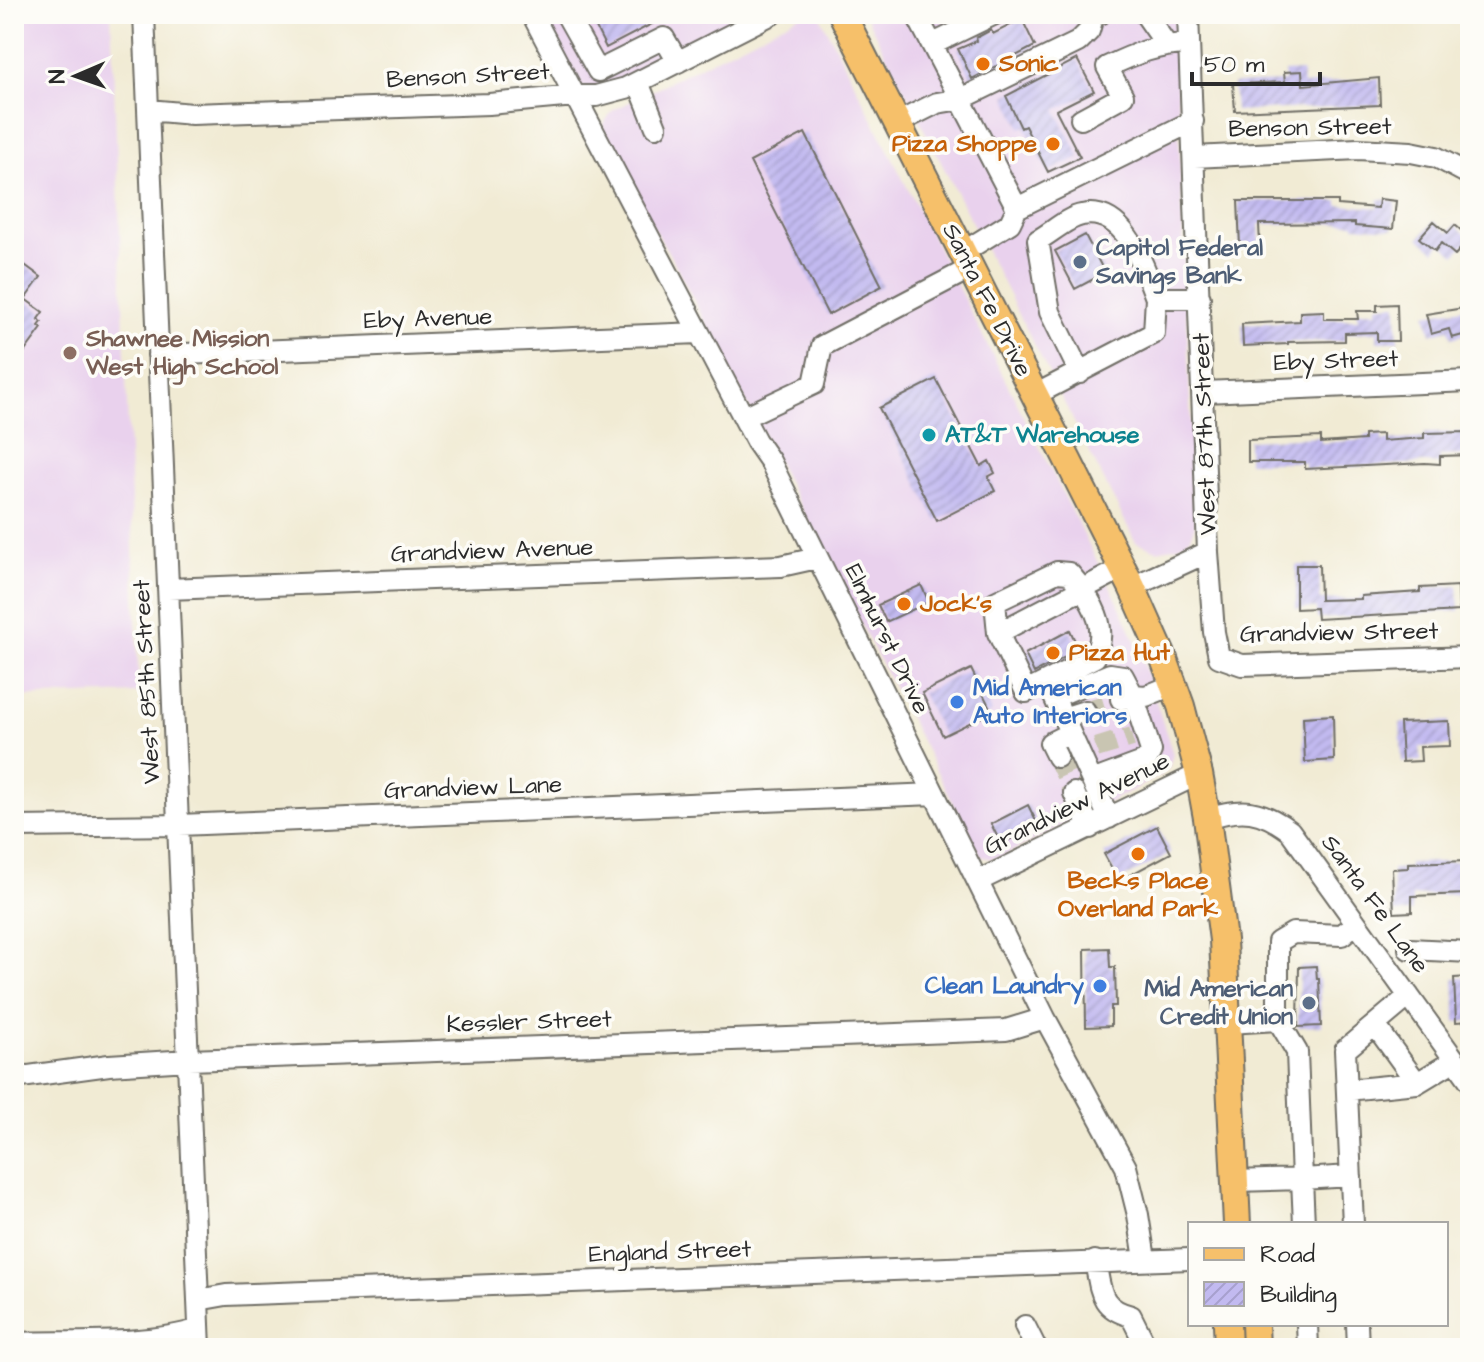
<svg xmlns="http://www.w3.org/2000/svg" width="1484" height="1362" font-family="'Architects Daughter',sans-serif">
<defs>
<pattern id="building-hatch" width="6" height="6" patternUnits="userSpaceOnUse" patternTransform="scale(2)"><rect width="6" height="6" fill="#c2baf0"/><path d="M-1 1l2-2M0 6l6-6M5 7l2-2" fill="none" stroke="#a7a0ce"/></pattern>
</defs>
<rect width="100%" height="100%" fill="#fdfcf7"/>
<filter id="ink" filterUnits="userSpaceOnUse"><feTurbulence type="fractalNoise" baseFrequency=".0125" numOctaves="2"/><feDisplacementMap in="SourceGraphic" scale="16" xChannelSelector="R" yChannelSelector="G"/><feConvolveMatrix kernelMatrix="1 2 1 2 8 2 1 2 1" color-interpolation-filters="sRGB"/></filter>
<filter id="wash" filterUnits="userSpaceOnUse"><feTurbulence type="fractalNoise" baseFrequency=".006" numOctaves="4" result="noise"/><feDisplacementMap in="SourceGraphic" scale="32" xChannelSelector="R" yChannelSelector="G"/><feGaussianBlur stdDeviation="1.8" result="paint"/><feColorMatrix in="noise" values="0 0 0 0 0 0 0 0 0 0 0 0 0 0 0 0 0 1.4 0 .05"/><feComposite in="paint" operator="in"/></filter>
<g filter="url(#wash)">
<rect width="100%" height="100%" fill="#f1ebd4"/>
<!-- built -->
<path fill="#e9d1ed" d="M14,14h97l28,679 -125,4z
M539,14h207l-147,76 -19,-3z
M817,14l3,2 296,582 22,48 35,108 -4,14 -9,8 -159,81 -9,2 -9,-2 -4,-4 -304,-589 -72,-125v-14l9,-14 189,-96z
M865,14h309l21,510 -4,13 -13,9 -21,4 -21,-8 -3,-5z"/>
<g id="blocks">
<!-- building -->
<path fill="url(#building-hatch)" d="M604,14h67l-65,34 -14,-28z
M1022,19l13,27 -63,33 -14,-30 19,-8 -1,-3 15,-8 2,4z
M1077,59l17,32 -38,19 24,47 -32,15 -23,-46 -4,2 -15,-32z
M1302,71l1,14 76,-7 1,27 -145,6 -2,-27 52,-2 -1,-10z
M805,133l77,153 -54,29 -78,-153z
M1379,199l17,2 -3,28 -38,-3v-3l-96,1 1,22 -20,1 -2,-46h100v4l40,3z
M1434,221l14,12 7,-8 15,13 -15,17 -14,-12 -6,8 -16,-13z
M1085,235l20,38 -30,16 -20,-38z
M14,257l27,20 -16,22 18,13 -5,7 4,3 -3,4 3,2 -28,38z
M1397,304l1,37h-21v-9l-32,1v8l-57,1v2l-45,2 -1,-22 58,-3v-9l24,-1v8h34l-1,-8h20v-6z
M1464,308l6,25 -18,5 -3,-9 -18,5 -5,-20z
M936,379l45,87 8,-5 6,12 -7,4 7,14 -58,30 -58,-113z
M1470,432v23l-30,1v8l-15,-1 -120,6v-7h-57v-22l73,-3v6l43,-3v-5l18,-1v7l42,-3v-5z
M1296,565h23l1,35 41,-1v-3l59,-4v-4l38,-2 1,25 -142,8 -1,-11 -20,1z
M921,585l8,17 -43,20 -8,-17z
M1070,630l9,20 -45,23 -9,-19z
M971,669l21,43 -49,24 -21,-43z
M1333,715l1,45 -29,2 -2,-45z
M1449,721l1,25 -30,1 1,14 -19,1 -2,-39z
M1028,805l10,20 -37,19 -10,-20z
M1157,826l14,27 -52,28 -15,-27z
M1467,861l1,33 -56,2v16l-18,1 -2,-44 16,-1v-5z
M1109,948l1,19h5l1,39h-5v20l-25,1 -1,-78z
M1316,966l1,13h2l2,47 -23,1 1,-60z
M1470,977v44l-14,1 -2,-44z"/>
</g>
</g>
<g filter="url(#ink)">
<use href="#blocks" fill-opacity="0" stroke="#706e66" stroke-width="2"/>
<g fill="none" stroke-linecap="round" stroke-linejoin="round">
<!-- minor-tunnel -->
<path stroke="#c9c5b2" stroke-width="20" stroke-dasharray="20 10" stroke-linecap="butt" d="M1085,711l36,-11
M1096,748l36,-11
M1057,757l17,36"/>
<!-- minor casing -->
<g stroke="#706e66" stroke-width="24">
<path id="minor" d="M144,14l56,1334
M532,14l224,427 14,20 275,557 81,149 12,48 7,44
M566,14l32,57 66,-33 14,24
M916,14l101,194 176,-87
M1145,14l21,30
M1188,14l20,538 6,80 5,25 23,8 228,-8
M933,44l62,-30
M638,82l18,45
M148,110l44,4 297,-10 86,-8h21l30,-8 146,-74
M1081,119l42,-23 -16,-29c27,-13 52,-23 82,-23
M897,123l40,-20 24,-4 117,-57 11,-11 4,-14 7,-3
M1194,157l164,-8 53,3 25,5 34,18
M1038,240c13,-7 30,-23 44,-25 43,-9 62,52 74,83
M1038,240l12,72 30,61
M963,252l47,-29 7,-15
M158,355l541,-22
M1204,392l266,-11
M1035,395l119,-62 2,-35h44
M744,417l70,-33 8,-38 149,-78
M1057,572l12,1c14,16 34,42 31,65 0,6 -4,13 -5,19l-69,35 -28,-59 -3,-31z
M1132,587l76,-35
M168,589l613,-23 36,-8
M998,633l125,-65
M1063,718l22,-7
M1057,757l-7,-14 20,-10
M1092,781l-38,-84 56,-23 13,2 10,19 -12,4
M1074,793l16,35
M1109,818l-17,-37 54,-20 5,-10 -18,-56 13,1 27,-11
M1207,818c35,-11 54,-9 83,13l180,250
M14,827l165,-2 755,-31
M978,881l221,-107
M1409,949l61,3
M1278,1020v-78l15,-9 49,2 14,-12
M1228,1023l50,-3 19,32 5,127 49,-3
M1375,1025l42,58
M14,1078l95,-13 80,-5 817,-30 39,-12
M1347,1090l70,-7 38,-23
M1235,1181l67,-2 2,45
M1353,1224l-8,-174 64,-54
M1095,1261c6,29 4,47 36,55l16,32
M198,1300l28,-5 964,-36
M1307,1324l1,24
M1357,1324l1,24
M1025,1326l11,22
M14,1343c54,-2 136,3 185,-14"/>
</g>
<!-- major casing -->
<g stroke="#706e66" stroke-width="30">
<path id="major" d="M842,14l290,573 32,72 17,47 18,68 8,44 16,122 14,284
M1227,1324l1,24
M1255,1324l1,24"/>
</g>
<!-- minor -->
<use href="#minor" stroke="#fff" stroke-width="20"/>
<!-- major -->
<use href="#major" stroke="#f6c06b" stroke-width="26"/>
</g>
</g>
<!-- markers -->
<g fill="#e8710a" stroke="#fdfcf7" stroke-width="3">
<circle cx="983" cy="64" r="8"/>
<circle cx="1053" cy="144" r="8"/>
<circle cx="904" cy="604" r="8"/>
<circle cx="1053" cy="653" r="8"/>
<circle cx="1138" cy="854" r="8"/>
</g>
<g fill="#5c6f8a" stroke="#fdfcf7" stroke-width="3">
<circle cx="1080" cy="262" r="8"/>
<circle cx="1309" cy="1003" r="8"/>
</g>
<circle fill="#8d6e63" stroke="#fdfcf7" stroke-width="3" cx="70" cy="353" r="8"/>
<circle fill="#0f9aa8" stroke="#fdfcf7" stroke-width="3" cx="929" cy="435" r="8"/>
<g fill="#3f7fe0" stroke="#fdfcf7" stroke-width="3">
<circle cx="957" cy="702" r="8"/>
<circle cx="1100" cy="986" r="8"/>
</g>
<g text-anchor="middle" dominant-baseline="central" stroke-width="7" stroke-linejoin="round" paint-order="stroke">
<!-- food labels -->
<g font-size="24" font-weight="bold" fill="#c56008" stroke="#fdfcf7" text-anchor="start">
<text x="999" y="64">Sonic</text>
<text x="1037" y="144" text-anchor="end">Pizza Shoppe</text>
<text x="920" y="604">Jock's</text>
<text x="1069" y="653">Pizza Hut</text>
<text x="1138" y="881" text-anchor="middle">Becks Place<tspan x="1138" dy="28">Overland Park</tspan></text>
</g>
<!-- street labels -->
<g font-size="24" fill="#2b2b2b" stroke="#fdfcf7">
<text transform="translate(468 76) rotate(-3)">Benson Street</text>
<text transform="translate(1310 128) rotate(-1)">Benson Street</text>
<text transform="translate(987 300) rotate(63)">Santa Fe Drive</text>
<text transform="translate(428 319) rotate(-2)">Eby Avenue</text>
<text transform="translate(1336 361) rotate(-2)">Eby Street</text>
<text transform="translate(1205 434) rotate(-92)">West 87th Street</text>
<text transform="translate(492 551) rotate(-2)">Grandview Avenue</text>
<text transform="translate(1339 633) rotate(-1)">Grandview Street</text>
<text transform="translate(887 639) rotate(64)">Elmhurst Drive</text>
<text transform="translate(147 682) rotate(-93)">West 85th Street</text>
<text transform="translate(473 788) rotate(-2)">Grandview Lane</text>
<text transform="translate(1077 804) rotate(-26)">Grandview Avenue</text>
<text transform="translate(1375 904) rotate(54)">Santa Fe Lane</text>
<text transform="translate(529 1022) rotate(-2)">Kessler Street</text>
<text transform="translate(670 1252) rotate(-2)">England Street</text>
</g>
<!-- service labels -->
<g font-size="24" font-weight="bold" fill="#4e5e75" stroke="#fdfcf7" text-anchor="start">
<text x="1096" y="248">Capitol Federal<tspan x="1096" dy="28">Savings Bank</tspan></text>
<text x="1293" y="989" text-anchor="end">Mid American<tspan x="1293" dy="28">Credit Union</tspan></text>
</g>
<!-- education labels -->
<g font-size="24" font-weight="bold" fill="#785e54" stroke="#fdfcf7" text-anchor="start">
<text x="86" y="339">Shawnee Mission<tspan x="86" dy="28">West High School</tspan></text>
</g>
<!-- culture labels -->
<g font-size="24" font-weight="bold" fill="#0d838f" stroke="#fdfcf7" text-anchor="start">
<text x="945" y="435">AT&amp;T Warehouse</text>
</g>
<!-- shop labels -->
<g font-size="24" font-weight="bold" fill="#366cbe" stroke="#fdfcf7" text-anchor="start">
<text x="973" y="688">Mid American<tspan x="973" dy="28">Auto Interiors</tspan></text>
<text x="1084" y="986" text-anchor="end">Clean Laundry</text>
</g>
</g>
<!-- margin -->
<rect width="1484" height="1362" fill="none" stroke="#fdfcf7" stroke-width="48"/>
<!-- legend -->
<rect x="1188" y="1222" width="260" height="104" fill="#fdfcf7" stroke="#a9a8a5" stroke-width="2"/>
<rect x="1204" y="1248" width="40" height="12" fill="#f6c06b" stroke="#a9a8a5" stroke-width="2"/>
<text x="1260" y="1262" font-size="24" fill="#2b2b2b">Road</text>
<rect x="1204" y="1282" width="40" height="24" fill="url(#building-hatch)" stroke="#a9a8a5" stroke-width="2"/>
<text x="1260" y="1302" font-size="24" fill="#2b2b2b">Building</text>
<!-- north arrow -->
<g transform="translate(76 76) rotate(268)" stroke="#fdfcf7" stroke-width="6" paint-order="stroke">
<path d="M0-6L14 30L0 20L-14 30Z" fill="#2b2b2b"/>
<text y="-12" font-size="22" font-weight="bold" text-anchor="middle" fill="#2b2b2b">N</text>
</g>
<!-- scale -->
<path d="M1192 72v12h128v-12" fill="none" stroke="#2b2b2b" stroke-width="4"/>
<text x="1204" y="72" font-size="24" fill="#2b2b2b" stroke="#fdfcf7" stroke-width="6" paint-order="stroke">50 m</text>
</svg>
